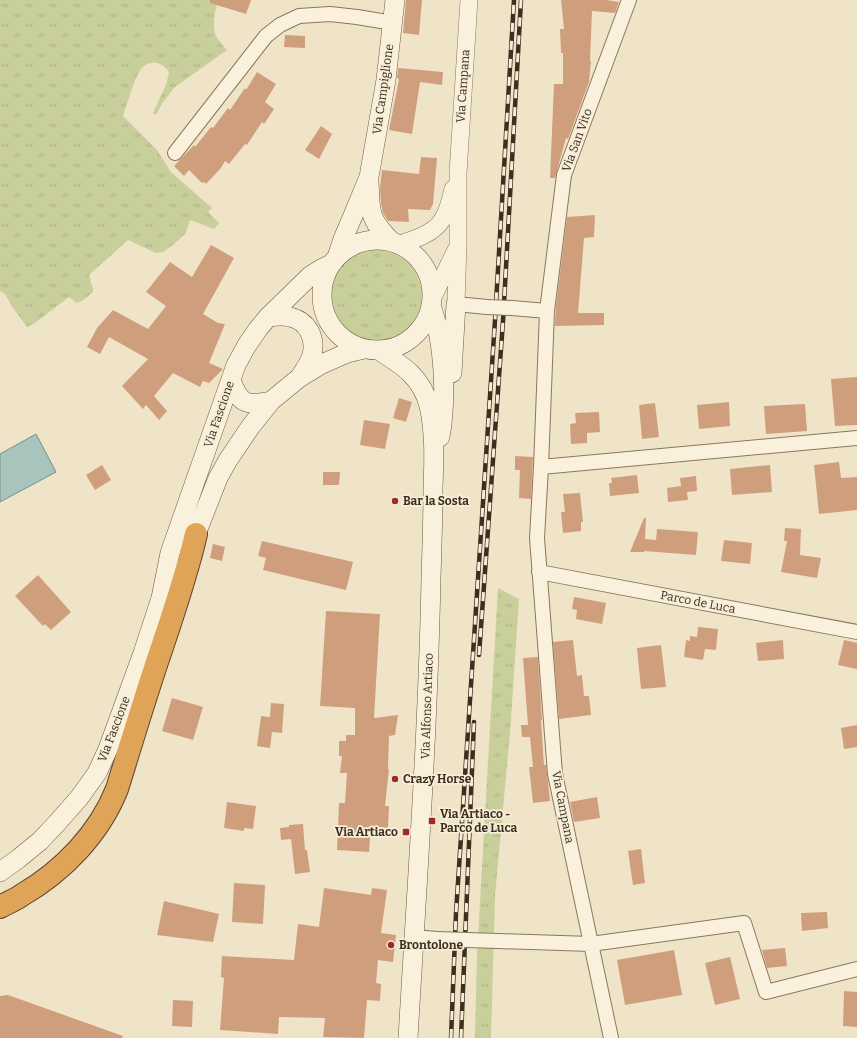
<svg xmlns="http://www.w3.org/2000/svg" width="857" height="1038" font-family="Bitter,serif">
<defs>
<pattern id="grass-tufts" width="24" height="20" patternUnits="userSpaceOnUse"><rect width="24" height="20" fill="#c9cf9b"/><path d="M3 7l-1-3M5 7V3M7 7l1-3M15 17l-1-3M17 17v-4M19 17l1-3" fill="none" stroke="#aeb285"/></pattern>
</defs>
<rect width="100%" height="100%" fill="#f0e4c8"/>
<!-- grass -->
<path fill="url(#grass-tufts)" d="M0,0h218c-3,10 -6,27 -2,36 3,5 7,10 11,14l-52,37 -12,15 -7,13 -3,-2 13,-28 3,-13c-7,-10 -19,-14 -28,-3 -6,7 -14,36 -18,47l34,34 14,22 41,36 -4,4 11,11 -5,6 -24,-9 -4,13 -13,12 -10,7 -7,1 -28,-13 -39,35 4,14v3l-11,9 -5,2 -8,-6 -34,26 -8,4 -16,-22 -6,-11 -5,-3z
M330 296a46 46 0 1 1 92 0a46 46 0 1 1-92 0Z
M498,588l21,11 -9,134 -15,163 -4,142h-16l2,-84z"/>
<!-- water -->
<path fill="#a9c4bc" stroke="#6f938a" d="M36,434l20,38 -56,30v-48z"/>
<!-- building -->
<path fill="#cf9f7d" d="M210,0h41l-5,14 -36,-11z
M406,0h16l-3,35 -16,-2z
M561,0h46l12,2 -4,11 -23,-2 -2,50h1l-2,21 -21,57 -2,-1 -11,40h-5l4,-94h9v-31h-2l-1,-24h4z
M285,35l20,1v12l-21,-1z
M398,68l45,4 -1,13 -22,-3 -8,52 -23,-4 10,-51 -2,-1z
M257,72l19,12 -11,18 9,7 -10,15 -2,-2 -15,23 -2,-1 -16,20 -4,-3 -4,7 -15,16 -2,-2 -2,1 -13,-13 -5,6 -10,-10 20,-21 1,2 16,-20 2,1 15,-20 2,2 15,-22 1,2z
M321,126l11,8 -13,25 -14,-9z
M421,157l16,1 -4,46 -3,6 -22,-1 1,13 -21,-1 -5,-8 -2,-10 -1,-14 2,-19 37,4z
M595,215l-1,22 -10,1 -6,75h26v12l-49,1 1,-20 11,-89z
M211,245l23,13 -31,56 15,9 7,1 -16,39 14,6 -14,14 -6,-2 -3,6 -27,-14 -19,23 13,15 -8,9 -13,-15 -3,4 -21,-23 26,-27 -39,-22 -9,17 -13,-7 10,-19 16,-18 35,19 18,-23 -20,-14 24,-30 22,15z
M857,377v48l-22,1 -4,-47z
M399,398l13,4 -6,20 -13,-4z
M729,402l1,24 -31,3 -2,-24z
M655,403l4,34 -17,2 -3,-34z
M805,404l2,27 -41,3 -2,-28z
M599,412l1,20 -13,1v10l-16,1 -1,-20 6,-1 -1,-10z
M364,420l26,4 -5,25 -25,-4z
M515,456l18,1 -2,42 -12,-1 1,-28h-5z
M839,462l2,16 16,-1v33l-38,4 -5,-49z
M102,465l9,15 -16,10 -9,-15z
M770,465l2,27 -40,3 -2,-26z
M323,472h17l-1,13h-16z
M637,475l2,18 -29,3 -1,-13h3l-1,-5z
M696,476l1,15 -10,1 1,8 -20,2 -1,-14 14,-2 -1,-8z
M580,493l3,29h-2v9l-18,2 -2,-21h4l-2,-18z
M644,518h2l-1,21 11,1 1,-11 41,3 -2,23 -52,-4v1h-14z
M785,528l16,1 -1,26 21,3 -4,20 -36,-6 6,-31h-3z
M724,540l28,3 -2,21 -29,-3z
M262,541l91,21 -7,28 -83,-20 3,-12 -8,-2z
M213,544l12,3 -3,14 -12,-3z
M38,575l33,37 -20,18 -6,-6 -2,2 -28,-30z
M574,597l32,6 -4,21 -26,-5 1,-9 -5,-1z
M326,611l54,3 -6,104 24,-3 -3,20 -6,1 -1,33h1l-4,37h4l-1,22 -17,-2 -2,26 -32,-2 2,-47h6l2,-30h-7l2,-17h-3v-15h7v-6h9v-27l-35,-2z
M698,627l20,2 -2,21 -11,-1 -2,11 -19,-3 2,-17 4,1v-5l7,1z
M573,640l4,36 5,-1 2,21h5l2,19 -32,4 -6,-77z
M783,640l1,19 -26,2 -2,-18z
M844,640l13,3v26l-19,-4z
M661,645l5,42 -25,2 -4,-41z
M538,657l4,63h-1l3,45h2l4,36 -17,2 -4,-36h4l-3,-30h-8l-1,-12h7l-5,-67z
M172,698l31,9 -10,33 -31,-9z
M271,703l13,1 -2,29 -10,-1 -2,16 -13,-2 4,-30 9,1z
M857,725v22l-13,2 -3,-21z
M597,797l3,21 -26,4 -4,-20z
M227,802l29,4 -3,23 -9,-1v3l-20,-3z
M303,824l2,26h2l3,22 -15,2 -4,-35 -10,1 -1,-12 9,-1v-2z
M641,849l4,34 -12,2 -5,-34z
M234,883l31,2 -2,39 -31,-2z
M324,888l47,7 1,-7 15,2 -6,43 15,2 -3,27 -15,-2 -2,23 5,1 -1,17 -13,-1 -3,38 -41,-1 2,-19 -46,-1 -1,17 -58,-4 4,-52 -3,-1 1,-21 72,4 4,-36 21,3z
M164,901l55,13 -6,28 -56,-7z
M827,912l1,16 -26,3 -1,-18z
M785,948l2,18 -20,2 -5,-18z
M674,950l8,45 -57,10 -8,-45z
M730,957l10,42 -25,6 -10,-42z
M844,991l13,1v35l-14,-1z
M8,995l115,41 -1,2h-122v-42z
M173,1000l20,1 -1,26 -20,-1z"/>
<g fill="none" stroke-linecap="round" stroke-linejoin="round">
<!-- minor casing -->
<g stroke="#8d765c" stroke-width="16">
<path id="minor" d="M175,153l91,-117 14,-11 19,-9 31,-2 27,3 36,6
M456,304l31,3
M512,308l35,3 -6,156 -4,71 18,236 56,264
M547,311l17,-136 65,-175
M541,467l316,-29
M539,572l318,60
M414,937l23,2
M498,941l93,3 153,-21 22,69 91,-23"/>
</g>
<!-- tertiary casing -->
<g stroke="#8d765c" stroke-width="18">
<path id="tertiary" d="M398,245c12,-5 27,-8 37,-17 11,-9 15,-26 18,-39
M432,299l24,-49
M456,304l2,-60v-71l11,-173"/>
</g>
<!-- secondary casing -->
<g stroke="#6f573f" stroke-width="20">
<path id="secondary" d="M369,182c1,11 0,25 4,35 4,10 12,18 19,25
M322 295a55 55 0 1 1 110 0a55 55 0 1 1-110 0Z
M337,257l6,-18 9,-21 17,-41 17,-97 9,-80
M431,305c13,37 16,93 9,132
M268,317c8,-1 15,-2 22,0 18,4 26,21 22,38 -2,8 -8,15 -12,22
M378,350c24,15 44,27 51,56 6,26 5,56 4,82 0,30 -1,60 -2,90 -3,153 -14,307 -23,460
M452,373l4,-69
M231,380c9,25 16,26 40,21
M189,546l7,-12 22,-56 10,-18 23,-34 20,-25 28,-23 23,-14 25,-11 17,-4
M0,872l18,-13 22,-18 17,-18 22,-25 18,-25 11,-24 35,-96 18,-55 9,-45 66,-188 11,-20 11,-16 10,-12 42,-41 11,-7 10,-5"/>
</g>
<!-- motorway casing -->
<g stroke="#5b4430" stroke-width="24">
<path id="motorway" d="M0,907c7,-4 15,-7 22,-12 41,-24 77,-61 95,-106 13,-42 26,-85 40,-127 14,-42 29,-84 39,-128"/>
</g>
<!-- minor -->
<use href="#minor" stroke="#faf1dc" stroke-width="14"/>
<!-- tertiary -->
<use href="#tertiary" stroke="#faf1dc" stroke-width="17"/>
<!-- secondary -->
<use href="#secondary" stroke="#faf1dc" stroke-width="19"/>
<!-- motorway -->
<use href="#motorway" stroke="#e0a458" stroke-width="22"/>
<!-- rail casing -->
<g stroke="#3d2e20" stroke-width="4.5">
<path id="rail" d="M479,655l24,-334 18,-321
M451,1038l5,-125 39,-593 19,-320
M461,1038l13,-316"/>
</g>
<!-- rail -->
<use href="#rail" stroke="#f7eed8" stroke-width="3" stroke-dasharray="9" stroke-linecap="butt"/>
<!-- minor-bridge casing -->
<g stroke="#8d765c" stroke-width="16" stroke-linecap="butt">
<path id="minor-bridge" d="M487,307l25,1
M437,939l61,2"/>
</g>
<!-- minor-bridge -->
<use href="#minor-bridge" stroke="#faf1dc" stroke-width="14"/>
</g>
<!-- markers -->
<g fill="#9e2a2b" stroke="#f7eed8" stroke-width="1.5">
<circle cx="395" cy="501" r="4"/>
<circle cx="395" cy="779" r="4"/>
<rect x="428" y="817" width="8" height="8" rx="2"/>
<rect x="402" y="828" width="8" height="8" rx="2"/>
<circle cx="391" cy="945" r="4"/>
</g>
<g text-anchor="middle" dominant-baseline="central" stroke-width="3.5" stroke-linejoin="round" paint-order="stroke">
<!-- street labels -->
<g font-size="12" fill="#3d2e20" stroke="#f7eed8">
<text transform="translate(463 86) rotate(-86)">Via Campana</text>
<text transform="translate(383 89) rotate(-82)">Via Campiglione</text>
<text transform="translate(577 140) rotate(-70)">Via San Vito</text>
<text transform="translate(219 414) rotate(-71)">Via Fascione</text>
<text transform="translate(698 602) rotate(11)">Parco de Luca</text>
<text transform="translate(427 706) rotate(-88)">Via Alfonso Artiaco</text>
<text transform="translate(114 729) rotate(-69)">Via Fascione</text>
<text transform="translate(563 807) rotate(79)">Via Campana</text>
</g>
<!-- poi labels -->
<g font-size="12" font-weight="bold" fill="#3d2e20" stroke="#f7eed8" text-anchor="start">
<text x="403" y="501">Bar la Sosta</text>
<text x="403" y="779">Crazy Horse</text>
<text x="440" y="814">Via Artiaco -<tspan x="440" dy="14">Parco de Luca</tspan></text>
<text x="398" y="832" text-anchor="end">Via Artiaco</text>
<text x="399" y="945">Brontolone</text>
</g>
</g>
</svg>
